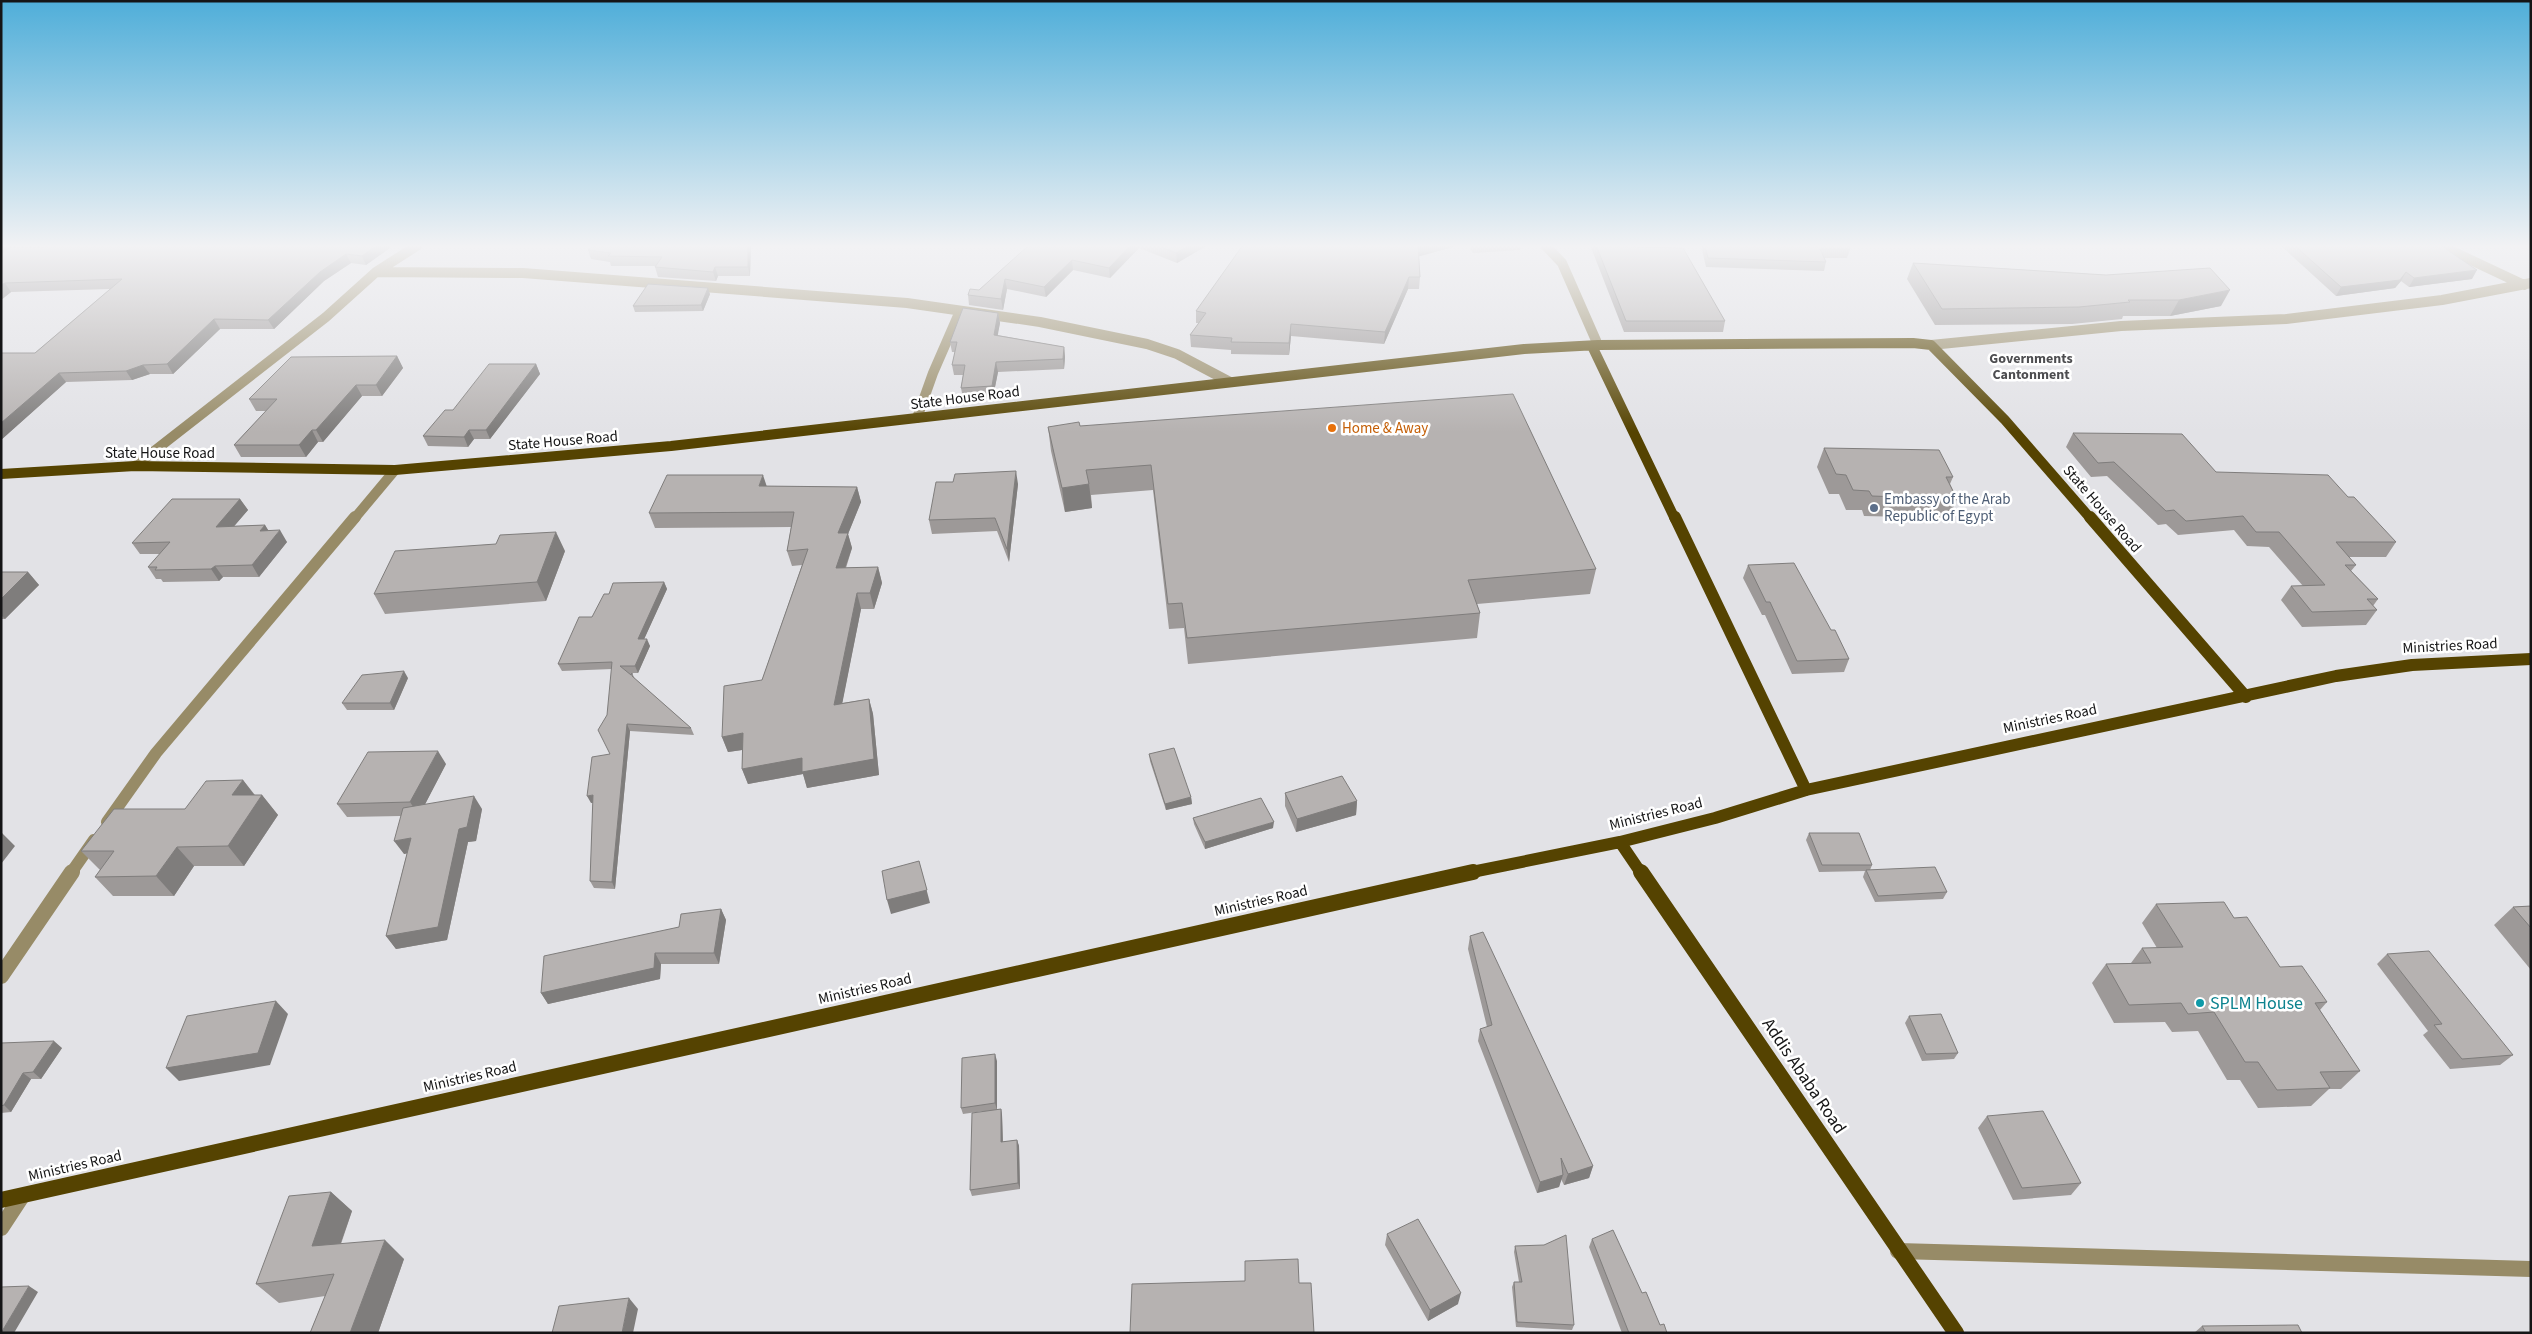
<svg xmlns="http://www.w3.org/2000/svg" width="2532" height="1334" font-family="'Source Sans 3',sans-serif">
<rect width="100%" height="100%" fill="#e2e2e6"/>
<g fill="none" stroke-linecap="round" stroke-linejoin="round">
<!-- minor-far2 -->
<path stroke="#978b67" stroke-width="10" d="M1545,245l17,18 36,82
M2439,245l85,40
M1,249l6,-4
M376,272l147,1 384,30 133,19 107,22 30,10 53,28
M1931,345l190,-19 165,-7 156,-19 89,-17
M917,418l16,-45 27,-62
M135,466l191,-149 50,-45 42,-27
M354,519l41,-49"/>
<!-- minor-far1 -->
<path stroke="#978b67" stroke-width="12" d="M107,822l49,-69 199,-236
M71,873l23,-33"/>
<!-- minor -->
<path stroke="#978b67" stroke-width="16" d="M1,976l71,-104
M1,1228l21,-32
M1898,1251l633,18"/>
<!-- major-far2 -->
<path stroke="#554301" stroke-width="10" d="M1592,346l83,173
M1,474l134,-8 260,4 276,-24 853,-97 74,-4 315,-2 18,2 74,75 86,99"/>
<!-- major-far1 -->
<path stroke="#554301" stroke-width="12" d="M1675,517l131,273
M2090,517l156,180
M1620,842l21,31
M1467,873l153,-31 95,-24 91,-28 530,-114 76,-11 119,-6"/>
<!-- major -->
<path stroke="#554301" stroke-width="16" d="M1641,872l315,461
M1,1200l1472,-328"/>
</g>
<!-- wall -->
<path fill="#9d9998" d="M394,245l-28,20 -15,-2 -27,18 -50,48h-54l-47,45h-23l-18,6 -66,2 -65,58v-87h34l75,-64 -99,3 -10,8v-46z
M751,245l-1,31h-32l-2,5 -58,-4 -3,-10 1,-1h-45l-1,-4 -19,-3 -3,-9z
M1028,245h180l-31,18 -38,-15 -29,30 -37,-8 -27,27 -39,-8 -4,21 -34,-5 -1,-10 11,-5 49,-43z
M1460,245l-41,11 1,21 -1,12h-11l-24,55 -93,-8 -2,19 -58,-1v-4l-40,-3 -1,-12 9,-12h-3v-12z
M1468,245h53l-1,5 -47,3z
M1590,245h47v2l88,74 -2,11h-99z
M1701,245h149v4l-3,9h-23l2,4 -2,9 -118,-4z
M2280,245h160l32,34 -63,8 -8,-6 -6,7 -59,8z
M1913,263l193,12 115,31 -51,10h-47l-1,3 -50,5 -137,1 -28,-46z
M710,294l-7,17 -68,1 -2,-6z
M998,313l2,10 -3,12 67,12 1,10 -1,12 -66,3 -5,25 -30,1 -2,-10 2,-13h-9l-2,-10 3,-13h-3l-2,-10z
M397,356l6,12 -21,28h-20l-39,46h-5l-12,15h-65l-7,-12 32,-34h-10l-7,-12z
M536,364l4,10 -50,65h-16l-6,8 -40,-1 -5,-10 30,-26z
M1080,426l516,143 -6,25 -113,10 3,9 -3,25 -289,26 -4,-36 -15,1 -16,-139 -62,5 1,13 -27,4 -14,-61 -3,-24z
M2073,433l143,39 132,25 48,45 -10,15h-38l8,8 -5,6 27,28 -5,7 4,4 -11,15 -64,2 -21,-27 10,-14h12l-34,-39 -22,-1 -13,-16 -56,5 -12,-11 -8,1 -51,-49 -16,1 -25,-30z
M1824,448l129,29 -3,7 7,15 -8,19 -85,-2 -2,-6h-16l-7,-16h-10l-12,-27z
M953,482l65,2 -9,78 -12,-31 -65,3 -3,-14z
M767,486l90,1 4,15 -13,32 4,14 -6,20 32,-1 4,16 -8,26h-13l-19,94 27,-4 4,15 6,61 -72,13 -4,-14 -55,10 -6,-15v-19l-14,2 -6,-15 40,-57 40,-115 -10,1 -5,-15 4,-24 -136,1 -6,-15z
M240,499l8,11 -14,16 31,-1 3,6 19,11 -28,35h-36l-4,4 -56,1 -2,-3h-5l-8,-12 12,-13h-20l-8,-11z
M565,551l-19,50 -161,13 -11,-20z
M1748,565l83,65 18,29 -5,13 -52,2 -27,-59h-3l-19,-37z
M1,572h27l11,13 -34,34h-4z
M664,582l3,7 -23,50 6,7 -12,27h-6l3,6 56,49 3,7 -64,-4 -15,158 -21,-1 -4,-7 3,-78h-2l19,-49 2,-85 -50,2 -4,-7 34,-47 17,-23z
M408,678l-14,32h-47l-5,-7z
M1149,754l42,43 1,7 -26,6 -16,-49z
M446,764l-21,40 57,5 -6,32 -8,1 -21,98 -51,9 -10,-13 21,-83 -3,1 -3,-38 -54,1 -10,-13z
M243,780l12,15h7l16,20 -34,51h-50l-20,30h-61l-18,-19 5,-7 -19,-19 104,-42z
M1285,793l72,8 -1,14 -60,17 -11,-26z
M1193,818l80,10 -68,21 -11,-25z
M1809,833l63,32 -2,5 77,22 -4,7 -68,3 -12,-25 2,-6 -46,1 -13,-32z
M2156,904l78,14 46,49 47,35 -7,8 40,61 -19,18h-12l-18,17 -53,2 -18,-28h-13l-29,-49 -26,1 -7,-10 -51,1 -22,-40 14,-19 25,-1 11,-15h15l-15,-25z
M2531,906v64l-37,-45 19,-18z
M721,909l5,11 -7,44h-58l-1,15 -112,25 -7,-11 138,-66z
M1470,936l123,230 -4,12 -25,7 -3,-6 -2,8 -22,6 -59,-152 2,-12 7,-2 -19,-78z
M2387,954l126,101 -13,10 -50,4 -27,-34 5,-4 -51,-67z
M1909,1016l49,37 -4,6 -32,2 -17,-38z
M1,1043l61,5 -21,31h-10l-20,33 -10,1z
M997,1061v49l4,-1 1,6 1,27 14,-2 2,6 1,43 -48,7 -2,-6 14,-79 -21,3 -2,-6z
M1987,1116l94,67 -10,12 -58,5 -35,-72z
M331,1192l21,19 -11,33 63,15 -26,74h-68l15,-37 -46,7 -23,-19z
M1387,1234l71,70 -30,17 -43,-76z
M1592,1239l50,54 18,32 7,8h-45l-33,-86z
M1515,1246l59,79 -2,5 -56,-3 -4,-40 2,-5h5l-5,-30z
M2202,1326l100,7h-108z"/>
<!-- shaded-wall -->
<path fill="#7f7d7c" d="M377,245h17l-28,20 -4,-9z
M748,245h3l-1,31 -2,-9z
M1131,245h8v3l-29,30 -1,-10z
M1190,245h18l-31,18 -1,-10z
M1418,245h42l-43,12z
M346,254l5,9 -27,18 -50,48 -6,-9 52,-48z
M1072,260l1,10 -27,27 -2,-10z
M715,267l3,9 -2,5 -3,-9z
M2477,270l-5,9 -63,8 5,-9z
M2406,272l-5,9 -6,7 -59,8 5,-9z
M1409,277l-1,12 -24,55 1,-12z
M1005,279l2,10 -4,21 -2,-11z
M5,283l6,9 -10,8v-15z
M708,288l2,6 -7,17 -2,-6z
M2230,290l-9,16 -51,10 9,-16z
M998,313l2,10 -4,22 -2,-10z
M214,319l6,10 -47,45 -6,-10z
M1291,324v12l-2,19v-12z
M1064,347l1,10 -1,12 -1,-10z
M397,356l6,12 -21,28 -6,-11z
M996,362l2,10 -5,25 -1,-11z
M536,364l4,10 -50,65 -4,-9z
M143,365l7,9 -18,6 -6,-9z
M59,373l7,9 -65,58v-17z
M356,385l6,11 -39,46 -7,-12z
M312,430l6,12 -12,15 -7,-12z
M469,430l5,9 -6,8 -4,-10z
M1016,471l2,13 -9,78 -2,-13z
M763,475l5,15 -9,-4z
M1089,484l3,24 -27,4 -3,-24z
M857,487l4,15 -13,32 4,14 -12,35 -4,-15 2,-35z
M240,499l8,11 -24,28 -8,-11z
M265,525l7,11 -12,-5z
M280,530l7,12 -28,35 -7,-12z
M556,532l9,19 -19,50 -9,-19z
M215,566l8,11 -4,4 -8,-12z
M878,567l4,16 -8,26 -4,-16z
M28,572l11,13 -34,34 -4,-4v-16z
M664,582l3,7 -26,57 -3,-7z
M857,593l4,16 -22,111 -5,-15z
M647,639l3,7 -12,27 -3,-7z
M404,671l4,7 -14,32 -4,-7z
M869,699l4,15 6,61 -72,13 -4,-14 -55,10 -6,-15z
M627,724l3,7 -15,158 -3,-7z
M743,733l6,16 -21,3 -6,-15z
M438,751l8,13 -27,52 -9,-14z
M243,780l15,20 -26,-5z
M262,795l16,20 -34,51 -16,-20z
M593,795l3,7 -5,1 -4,-7z
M474,796l8,13 -6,32 -8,1 -21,98 -51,9 -10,-13 73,-107z
M1191,797l1,7 -26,6 -1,-6z
M1357,801l-1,14 -60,17 1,-13z
M1274,822l-1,6 -68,21v-7z
M2,833l13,13 -14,18v-30z
M411,838l9,13 -16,3 -10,-13z
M177,847l17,19 -20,30 -18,-20z
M919,861l11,42 -39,11 -4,-14z
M721,909l5,11 -7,44 -5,-11z
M655,953l6,11 -1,15 -112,25 -7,-11z
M276,1001l12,13 -18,51 -91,16 -13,-13z
M54,1041l8,7 -21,31 -8,-7z
M995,1054l2,7v49l-2,-7z
M23,1073l8,6 -20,33 -7,-7z
M1001,1109l1,6 1,33 -2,-6z
M1017,1140l2,6 1,43 -2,-6z
M1593,1166l-4,12 -25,7 4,-11z
M1563,1175l-4,12 -22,6 3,-11z
M331,1192l21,19 -19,54 -21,-19z
M385,1240l19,19 -26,74h-28z
M29,1286l9,6 -24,41h-13z
M1461,1293l-3,11 -30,17 2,-11z
M629,1298l9,11 -5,24h-11z"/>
<!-- building -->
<path fill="#b6b2b1" stroke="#7f7d7c" d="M45,245h332l-15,11 -16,-2 -26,18 -52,48 -54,-1 -47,45 -24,1 -17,6 -67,2 -58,50v-70h34l87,-74 -117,4 -4,2v-31l10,-7h32z
M594,245h154v22h-33l-2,5 -58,-5 7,-10 -54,-1 3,-3 -23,-3z
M1029,245h102l-22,23 -37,-8 -28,27 -39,-8 -4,20 -33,-4 2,-6 9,1z
M1157,245h33l-14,8z
M1243,245h175l2,32h-11l-24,55 -94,-8 -2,19 -58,-1 1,-4 -42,-3 16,-22 -10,-2z
M1596,245h41v2l46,1 42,73h-99z
M1705,245h145v4h-30l6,13 -118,-4z
M2294,245h146l37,25 -63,8 -8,-6 -6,8 -59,7z
M1913,263l193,12 104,-7 20,22 -51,10h-51l2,2 -51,5 -137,2z
M648,284l60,4 -7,17 -68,1z
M963,308l35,5 -4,22 70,12 -1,12 -67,3 -4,24 -31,2 4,-23h-13l5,-23h-7z
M397,356l-21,29h-20l-40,45h-4l-13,15h-65l43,-46h-28l42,-42z
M489,364h47l-50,66h-17l-5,7 -41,-1 22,-26h8z
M1513,394l83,175 -128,11 12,33 -293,25 -5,-35 -14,1 -17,-139 -65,5 3,14 -27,4 -14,-61 31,-5 1,4z
M2073,433l109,1 34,38 112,3 20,22h6l42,45h-60l20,23h-11l33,34h-11l10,11 -65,2 -21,-26 34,-1 -46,-53h-23l-13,-16 -57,5 -12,-11 -8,1 -52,-49 -16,1z
M1824,448l115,2 14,27h-7l11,22 -85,-3 -3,-5 -16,-1 -7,-15 -10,-1z
M1016,471l-9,78 -12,-31 -66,2 7,-38h17l2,-8z
M667,475h96l-4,11 98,1 -19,46h10l-12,35 42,-1 -8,26h-13l-23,112 35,-6 5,60 -72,13v-14l-60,11 1,-36 -21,4 2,-51 38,-6 46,-131 -21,2 7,-39 -145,1z
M172,499h68l-24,28 49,-2 -5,6 20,-1 -28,35 -37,1 -4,3 -56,1 2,-3h-9l22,-25 -38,1z
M556,532l-19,50 -163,12 21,-43 101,-7 4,-9z
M1794,563l37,67h4l14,29 -52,2 -27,-59h-4l-18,-37z
M1,572h27l-27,27z
M664,582l-26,57h9l-12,27h-15l11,9 1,-2v3l59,52 -64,-4 -15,158 -22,-1 3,-86 -6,1 5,-39 18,-3 -12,-24 9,-15 5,-53 -54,2 21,-47h13l12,-23h5l4,-11z
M404,671l-14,32h-48l20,-28z
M1174,748l17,49 -26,7 -16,-50z
M438,751l-28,51 -73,2 31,-52z
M1342,776l15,25 -60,18 -12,-26z
M243,780l-11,15h30l-34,51 -51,1 -21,29 -61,1 19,-26h-33l33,-42h71l21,-28z
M474,796l-7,31 -8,2 -21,98 -52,9 25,-98 -17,3 9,-33z
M1261,798l13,24 -69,20 -12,-24z
M1809,833h50l13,32h-50z
M919,861l8,29 -40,10 -5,-29z
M1935,867l12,25 -69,4 -12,-26z
M2224,902l10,16 13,-1 33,50 22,-1 25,36 -12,1 45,68 -40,1 10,16 -53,2 -19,-28h-13l-31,-50 -26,2 -7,-11 -52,2 -23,-41 45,-1 -9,-15 41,-1 -27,-43z
M2531,906v22l-18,-21z
M721,909l-7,44h-59l-1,15 -113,25 3,-37 135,-29 2,-13z
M1483,932l110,234 -25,8 -7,-16 2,17 -23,7 -60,-153 12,-4 -22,-89z
M2429,951l84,104 -51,4 -28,-34 8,-1 -55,-70z
M276,1001l-18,52 -92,15 21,-52z
M1941,1014l17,39 -32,1 -17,-38z
M54,1041l-21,31 -10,1 -19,32 -3,1v-63z
M995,1054v49l-34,5 1,-50z
M1001,1109v33l16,-2 1,43 -48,7 2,-77z
M2043,1111l38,72 -59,5 -35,-72z
M331,1192l-19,54 73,-6 -35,93h-40l24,-59 -78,10 33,-88z
M1418,1219l43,74 -31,17 -43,-76z
M1613,1230l29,63 4,-1 14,33 4,-1 3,9h-38l-37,-94z
M1566,1235l8,90 -57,-3 -3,-40h8l-7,-36 29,-1z
M1298,1259l1,24h12l3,50h-184l2,-49 113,-3v-20z
M29,1286l-28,47v-46z
M629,1298l-7,35h-70l7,-27z
M2298,1325l4,8h-96l-4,-7z"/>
<!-- sky -->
<linearGradient id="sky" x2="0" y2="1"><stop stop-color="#4faed9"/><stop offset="0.57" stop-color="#f2f2f4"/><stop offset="1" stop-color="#f2f2f4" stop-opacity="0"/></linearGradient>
<rect width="2532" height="432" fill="url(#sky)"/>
<!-- markers -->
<circle fill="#e8710a" stroke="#fff" stroke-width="2" cx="1332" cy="428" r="5"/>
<circle fill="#5c6f8a" stroke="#fff" stroke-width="2" cx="1874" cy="508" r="5"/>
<circle fill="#0f9aa8" stroke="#fff" stroke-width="2" cx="2200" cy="1003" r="5"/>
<g text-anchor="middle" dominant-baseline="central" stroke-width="5" stroke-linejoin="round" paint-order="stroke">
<!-- far-neighbourhood labels -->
<g font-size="14" font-weight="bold" fill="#4d4d50" stroke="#fff">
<text x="2031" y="359">Governments<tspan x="2031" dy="16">Cantonment</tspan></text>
</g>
<!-- street labels -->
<g font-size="15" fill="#151516" stroke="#fff">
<text transform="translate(965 398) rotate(-7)">State House Road</text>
<text transform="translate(563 441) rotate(-5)">State House Road</text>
<text x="160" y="453">State House Road</text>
<text transform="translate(2102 509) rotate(49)">State House Road</text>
<text transform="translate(2450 646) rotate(-3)">Ministries Road</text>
<text transform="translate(2050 719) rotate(-12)">Ministries Road</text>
<text transform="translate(1656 814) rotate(-14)">Ministries Road</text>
<text transform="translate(1261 901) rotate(-13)">Ministries Road</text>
<text transform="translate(865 989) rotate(-13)">Ministries Road</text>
<text transform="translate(470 1077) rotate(-13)">Ministries Road</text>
<text transform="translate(75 1166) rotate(-13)">Ministries Road</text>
</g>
<!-- food labels -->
<g font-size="15" fill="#c56008" stroke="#fff" text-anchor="start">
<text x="1342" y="428">Home &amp; Away</text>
</g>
<!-- service labels -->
<g font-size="15" fill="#4e5e75" stroke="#fff" text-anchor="start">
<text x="1884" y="499">Embassy of the Arab<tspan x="1884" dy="17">Republic of Egypt</tspan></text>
</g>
<!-- near-culture labels -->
<g font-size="18" fill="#0d838f" stroke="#fff" text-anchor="start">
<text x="2210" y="1003">SPLM House</text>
</g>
<!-- near-street labels -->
<g font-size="18" fill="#151516" stroke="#fff">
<text transform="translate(1804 1076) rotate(56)">Addis Ababa Road</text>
</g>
</g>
<!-- border -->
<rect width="2532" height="1334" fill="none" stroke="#151516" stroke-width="5"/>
</svg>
